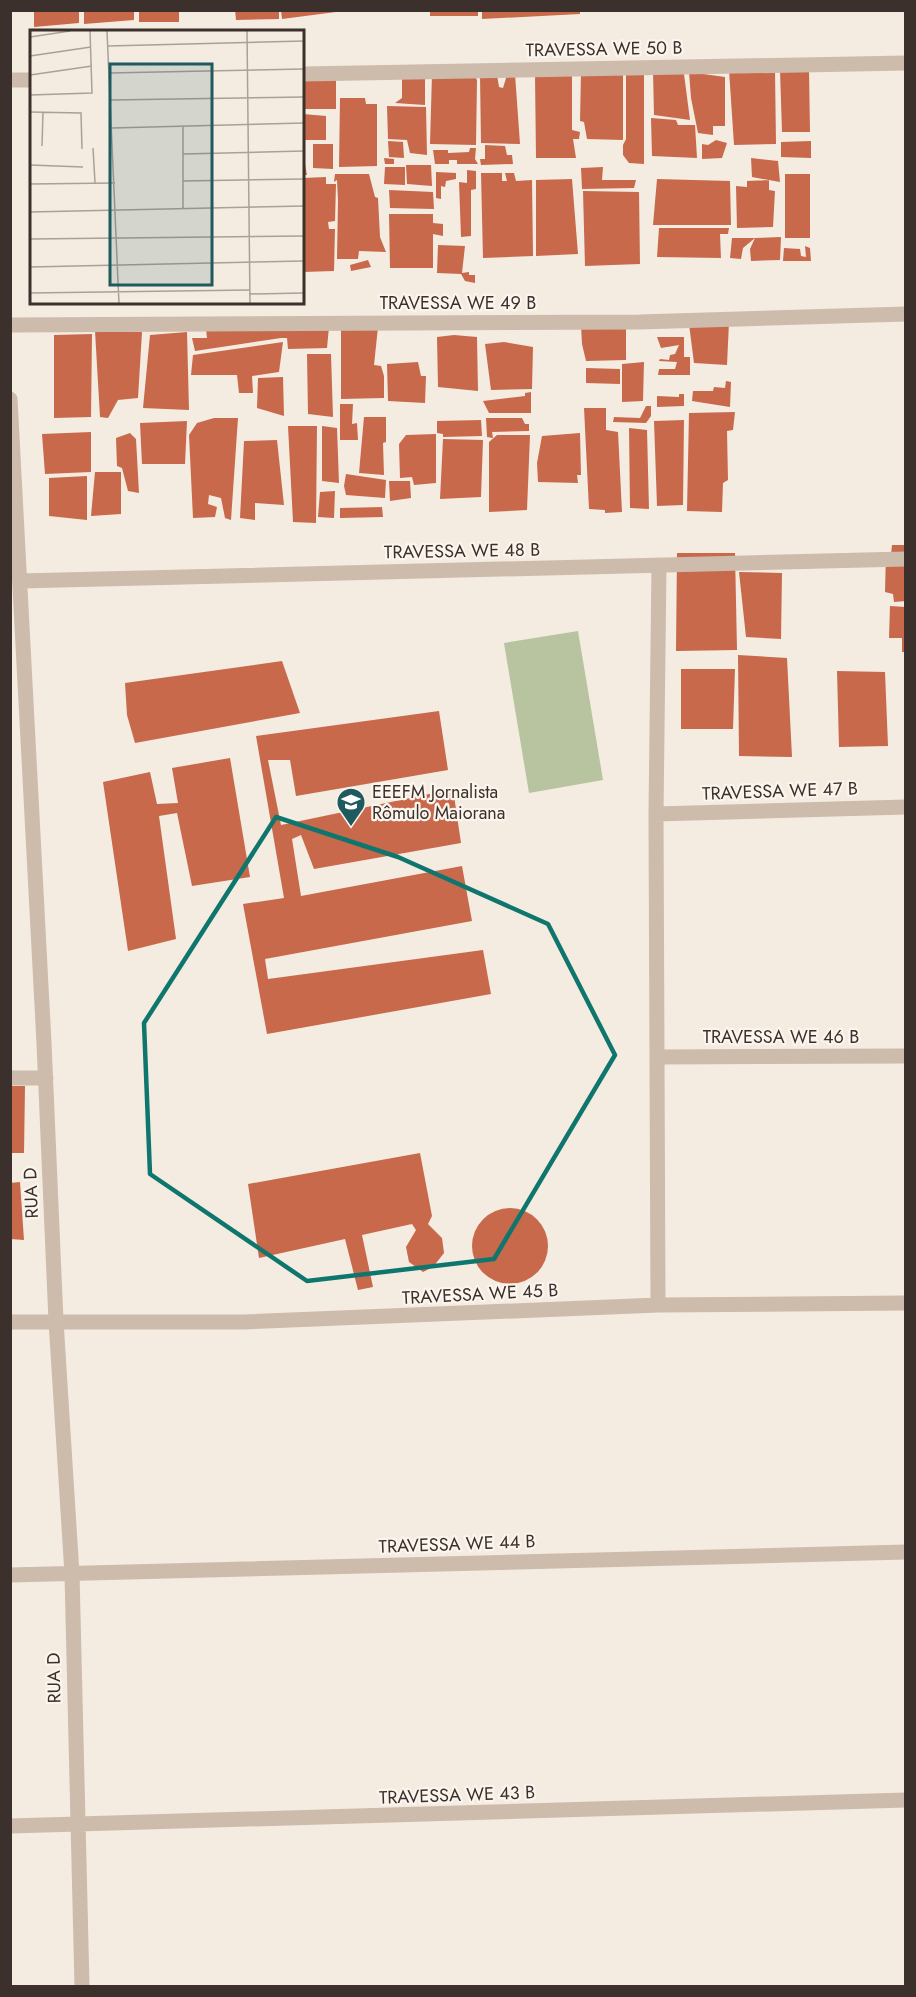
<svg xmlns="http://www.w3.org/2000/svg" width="916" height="1997" font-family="Jost,sans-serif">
<rect width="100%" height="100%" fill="#f4ebe1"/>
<!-- green -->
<path fill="#b8c4a0" d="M578,631l25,149 -74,13 -25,-150z"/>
<!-- building -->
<path fill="#c8694b" d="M34,10h45v13l-45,4z
M84,10h50v10l-50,4z
M139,10h40v12h-40z
M235,10h44v9l-43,1z
M281,10h55v2l-54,7z
M430,10h48v6h-48z
M508,10h72v4l-98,5v-7z
M729,70h46l1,74 -42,1z
M780,70h29l1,62h-28z
M653,71l31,3 6,46 -36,-5z
M623,72v68l-36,-1 -3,-17 -4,-1 1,-48z
M689,72l36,5v49h-12v9l-15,-2 -7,-35z
M626,73h18v91l-15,-1 -6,-8v-10l3,-6z
M432,74h41l4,6 -1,65 -46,-1z
M515,74l5,70 -39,-1 -1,-68h17l2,12 4,1 4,-13z
M572,74v56l8,2 -1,7h-6l3,19h-40l-1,-83z
M303,76h33v33h-33z
M402,78l23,1v26l-30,-2 7,-5z
M340,98h25l1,6h11v62l-38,1z
M387,106l39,1 1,48 -17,-2 -3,-13 -19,-1z
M303,114l23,2v24h-23z
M651,118l25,2 2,5h17l2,33 -45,-2z
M716,140l11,3 -5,15 -20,1v-15l6,1z
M388,141l15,1 1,16 -15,-1z
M811,141v17l-30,-1v-15z
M313,144h20v25l-20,-1z
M485,145l20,1 2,9h5l1,9 -32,1 -1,-6h5z
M470,148h6l-1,11 3,5h-21v-4h-8v4h-14l-2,-14h15v3l21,-1z
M384,158l10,1v5h-9z
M751,158l27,3 2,21 -28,-5z
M303,159h1l3,16h-4z
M406,165h25l1,21 -25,-2z
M385,167h20v18l-21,-1z
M603,167l-1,13h34l-2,8 -52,1 -1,-21z
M467,170l9,1v18l-5,1v46l-10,1 -2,-55 8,1z
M436,172l20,1v6l-10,2 -1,6 -4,-1v13l-5,-1z
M481,173h21v8h5l-2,-8h9l2,8 16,-1 1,76 -50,2z
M335,174h34l6,23 3,1 2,39 6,15 -27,-1 -1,8h-21l1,-58 -1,-21 -3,2z
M785,174h25v64h-25z
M326,177v7h10l-1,37 -7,1 1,7h6l-1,42 -31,1v-94z
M572,179l6,75 -42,2v-76z
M657,179l73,2 1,44h-78z
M769,180v10l6,1 -2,36 -36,1 -1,-42 11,1v-6z
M389,190l44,2 1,17 -44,-1z
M583,191l56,1 1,72 -55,2z
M389,214h44v9l10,1v12l-10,-2v34h-43z
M659,228h70l-1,6h-8l1,24 -64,-1z
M781,237l-1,23 -29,1 -1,-12 5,-11z
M732,238h23l-12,10 -2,11 -11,-1z
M438,245l27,1 -3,27 7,-1v3h6v8l-10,-2 -4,-7 -24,-1z
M805,246l5,2 1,13h-28l1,-13 16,1 1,7 5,1z
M368,260l3,7 -20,4 -1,-6z
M729,322l-2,43 -33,-2 -5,-39z
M581,325l45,1v34l-40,1 -4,-17z
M329,327l-2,21 -39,1 -1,-11h-6l-86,13 -3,-13h15l-1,-9z
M341,327h37l-4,38 7,1 3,10v22l-43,1z
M95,331l47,1 -4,66 -20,2 -10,18 -8,-1z
M187,332l2,78 -46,-2 7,-73z
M92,334l-1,83 -37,1v-83z
M454,335l23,2 1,54 -40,-4 -1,-50z
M657,337h27v20h6v18h-32l1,-6h16l2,-7 -18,-1 1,-2 9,1 1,-5 5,-1 4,-9 -18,3z
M283,342l-4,30 -27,4 1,17h-14l-2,-18h-46l2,-20z
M504,342l29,5 -1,42 -41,1 -6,-46z
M307,354h24l2,63 -25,-3z
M418,362l3,14h5l-1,27 -37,-2 -1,-37z
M644,362l-1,39 -21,1v-38z
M586,368l34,1v15l-34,-1z
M283,377l1,39 -27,-8 1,-30z
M726,381l5,1 -1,25 -38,-6 1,-10h20l1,-4 11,1z
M531,392v21h-42l-6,-12 42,-5v-3z
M679,394h5v12l-27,1v-11l22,1z
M340,404h13l-1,20 5,-1 1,17h-18z
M646,406h5v10l-5,7 -33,-1 1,-5 26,1z
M584,408h22v22l12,2 4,80 -17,1v-3l-16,-1z
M735,412l-2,18 -6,1 1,49 -5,3 -1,29 -35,-1 2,-98z
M364,417h22v25l-3,1 1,32 -25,-2z
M214,418h24l-7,102 -6,-2 -4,-20 -12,-3 -1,9 9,3 -2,10 -22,1 -4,-83 8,-12z
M486,418h36l3,6h4v7l-37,1 1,6 -6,-1z
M481,420l1,16 -39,1v-3l-6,-1v-12z
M684,420l-1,85 -26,1 -3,-85z
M187,421l-2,43h-43l-2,-41z
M288,426h29l-1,97 -23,-1z
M322,426l15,2 2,55 -17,-2z
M629,428l18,2 2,79 -19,-1z
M91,432v40l-46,2 -3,-40z
M130,433l6,6 3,54 -11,-2 -6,-23 -5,-2 -1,-28z
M580,433l1,42h-4l1,8 -40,-1 -1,-19 5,-27z
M436,434v49l-22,2 -2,-8 -12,1 -1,-34 7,-9z
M497,435h33l-3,75 -38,2v-70z
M443,439l40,1 -2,57 -41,2z
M277,440l7,65 -29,-2v17l-15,-2 4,-77z
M95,472h26v42l-30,2z
M346,474l40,6 -1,18 -39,-3 -2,-9z
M87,476v44l-38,-4v-38z
M389,481h21l1,17 -21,3z
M335,491l-1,27 -16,-1 2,-25z
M382,507l1,10 -43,1v-10z
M892,545h14v56l-12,1 -1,-8 -8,-2 1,-40 5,3z
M677,553h58l2,97 -61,1z
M739,572l43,1 -1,66 -35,-2z
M890,606l16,1v45h-4v-14h-13z
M738,655l49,3 5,99 -53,-1z
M282,661l18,52 -165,30 -8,-28 -2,-32z
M681,669h54l-2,60h-52z
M837,671l48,1 3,74 -49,1z
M439,711l9,59 -152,26 -6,-36h-22l13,65 172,-36 8,54 -147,26 -13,-34 -9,4 9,57 161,-30 10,55 -207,38 3,20 215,-29 8,44 -224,40 -24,-130 41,-6 -28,-162z
M230,758l20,119 -58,9 -15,-73 -18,3 17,123 -48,12 -25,-169 47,-10 7,32 21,-1 -6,-35z
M10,1086h15l-1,67h-14z
M420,1153l12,63 -4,8 14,14 2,15 -11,14 -10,5 -14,-10 -3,-15 10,-17 -4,-6 -50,11 11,52 -15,3 -13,-51 -86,19 -11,-74z
M20,1182l4,58 -14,-1v-56z
M472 1246a38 38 0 1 1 76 0a38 38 0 1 1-76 0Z"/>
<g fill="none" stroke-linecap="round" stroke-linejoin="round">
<!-- minor -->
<path stroke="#cdbbac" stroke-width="15" d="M303,74l603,-11
M10,80h22
M10,325l629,-3 267,-8
M10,399l34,644 12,278 16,253 10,412
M20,581l886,-22
M656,814l250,-7
M657,1057l249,-1
M10,1078h36
M658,1305l-2,-491 3,-249
M10,1322h234l414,-17 248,-2
M10,1575l896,-23
M10,1826l896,-26"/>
</g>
<!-- marked area -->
<path fill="none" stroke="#0f766e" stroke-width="4.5" stroke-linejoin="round" d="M276,817l122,40 150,67 67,131 -121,204 -187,22 -157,-107 -6,-151z"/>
<!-- icons -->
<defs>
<g id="school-pin" transform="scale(1.5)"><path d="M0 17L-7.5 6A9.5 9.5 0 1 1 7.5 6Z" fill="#1f5a5e" stroke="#fbf5ee"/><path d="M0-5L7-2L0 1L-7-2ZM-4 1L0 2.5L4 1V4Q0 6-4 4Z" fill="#fff"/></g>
</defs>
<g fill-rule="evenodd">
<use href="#school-pin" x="351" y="802"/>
</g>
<g text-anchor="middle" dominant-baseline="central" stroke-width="4.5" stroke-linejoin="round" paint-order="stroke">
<!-- street labels -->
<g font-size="18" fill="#3b302b" stroke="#fbf5ee">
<text transform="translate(604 49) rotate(-1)">TRAVESSA WE 50 B</text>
<text x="458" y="303">TRAVESSA WE 49 B</text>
<text transform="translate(462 551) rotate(-1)">TRAVESSA WE 48 B</text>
<text transform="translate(780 791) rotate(-2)">TRAVESSA WE 47 B</text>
<text x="781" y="1037">TRAVESSA WE 46 B</text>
<text transform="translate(31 1193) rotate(-92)">RUA D</text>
<text transform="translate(480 1294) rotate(-3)">TRAVESSA WE 45 B</text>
<text transform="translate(457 1544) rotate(-2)">TRAVESSA WE 44 B</text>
<text transform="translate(54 1678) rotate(-91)">RUA D</text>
<text transform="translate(457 1795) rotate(-2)">TRAVESSA WE 43 B</text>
</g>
<!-- poi labels -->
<g font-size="18" fill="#3b302b" stroke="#fbf5ee" text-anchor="start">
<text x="372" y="792">EEEFM Jornalista<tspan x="372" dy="21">Rômulo Maiorana</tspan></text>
</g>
</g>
<!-- overview -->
<g transform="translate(30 30)">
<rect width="274" height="274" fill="#f4ebe1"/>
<path fill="none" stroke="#aaa098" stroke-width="1.5" d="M77,1l12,273M217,1l3,273M0,7l40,-6M78,16l196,-5M0,26l61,-9M79,43l195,-4M0,45l62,-9M0,65l62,-2 -2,-62M81,70l193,-3M0,82l51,1 1,36M82,98l192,-5M12,116l1,-34M63,118l2,35M153,124l121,-3M0,135l53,2M153,151l121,-2M0,154l85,-1M153,178v-82M0,182l274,-6M0,209l274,-3M0,237l274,-6M0,263l219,-3M219,264l55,-1"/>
<path fill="#1f5a5e" fill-opacity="0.15" stroke="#1f5a5e" stroke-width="3" d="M80,34h102v221h-102z"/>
<rect width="274" height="274" fill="none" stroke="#3b302b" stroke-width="3"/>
</g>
<!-- border -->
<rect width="916" height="1997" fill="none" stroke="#3b302b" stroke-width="24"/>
</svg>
